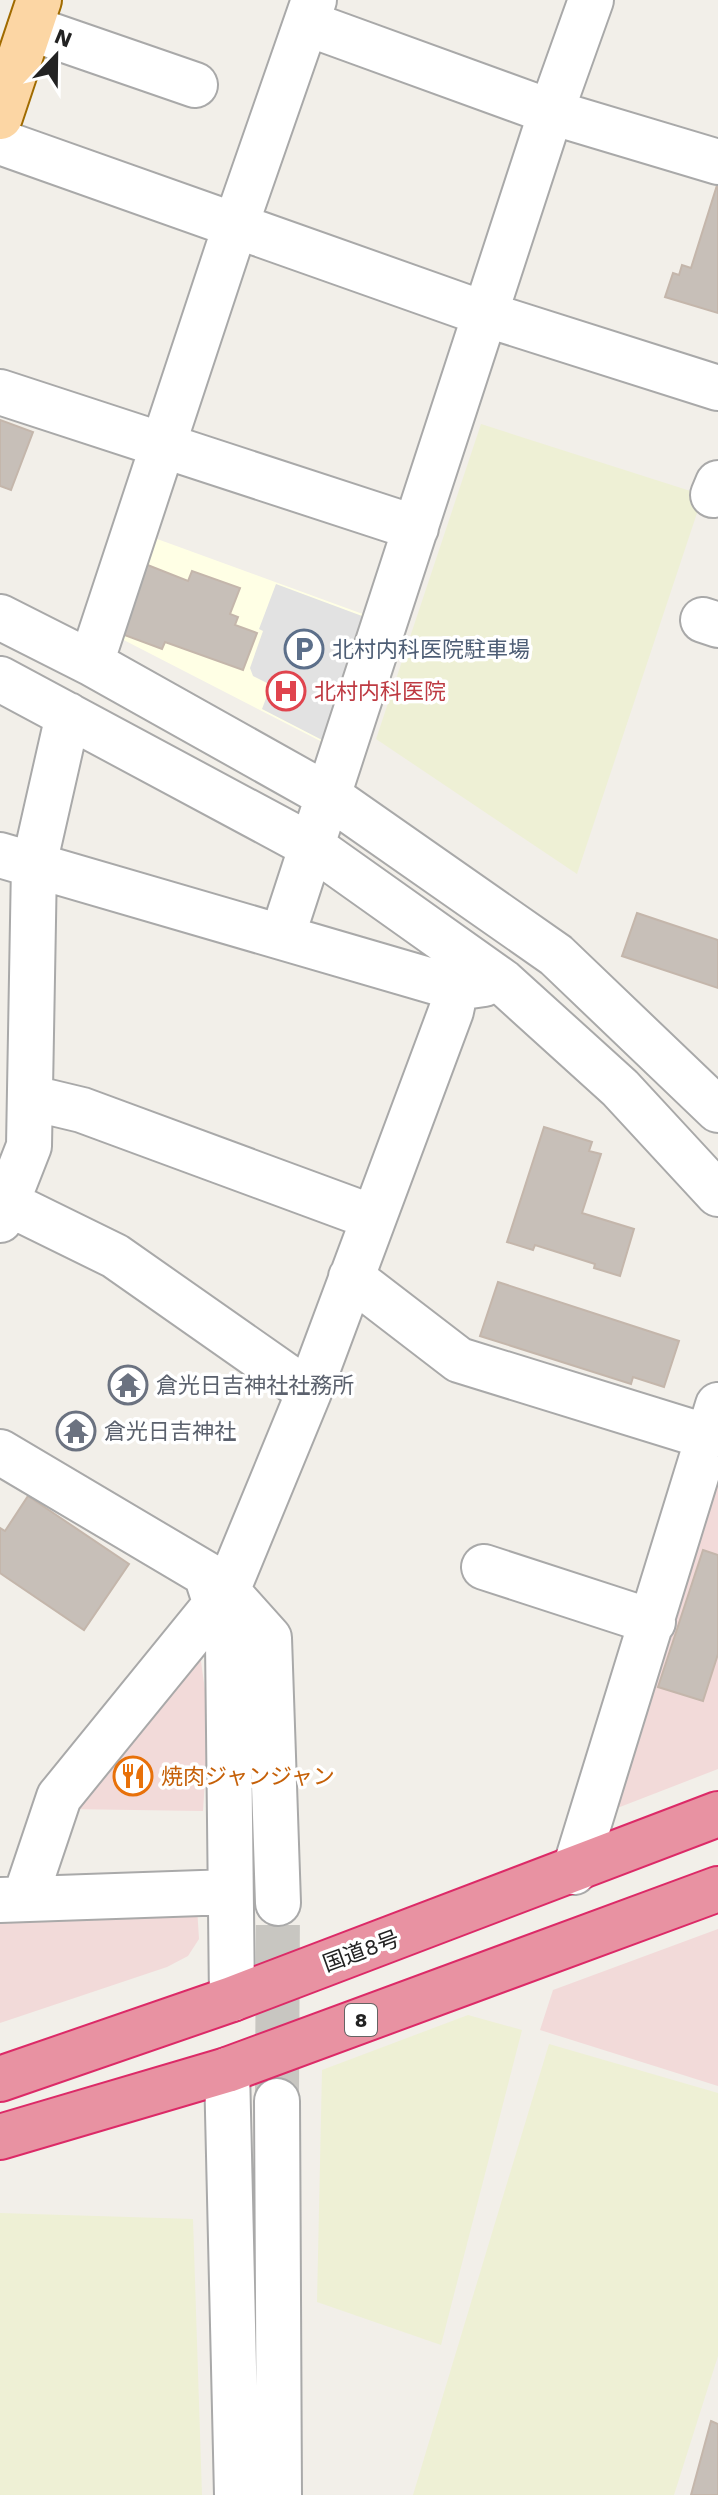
<svg xmlns="http://www.w3.org/2000/svg" width="718" height="2495" font-family="'Work Sans','Noto Sans JP',sans-serif">
<rect width="100%" height="100%" fill="#f2efe9"/>
<!-- commercial -->
<path fill="#f2dad9" d="M718,1460v309l-111,43z
M199,1647l10,72 -6,92 -137,-2z
M197,1907l2,32 -11,17 -21,11 -167,56v-108z
M718,1929v157l-178,-56 13,-40z"/>
<!-- education -->
<path fill="#ffffe5" d="M149,536l222,81 -39,130 -218,-112z"/>
<!-- farmland -->
<path fill="#eef0d5" d="M481,424l222,71 -126,379 -201,-135z
M468,2015l54,15 -81,315 -124,-43 5,-232z
M549,2044l169,49v263l-44,139h-261z
M0,2213l193,6 9,276h-202z"/>
<!-- parking -->
<path fill="#e2e2e2" d="M276,584l86,32 -38,125 -62,-32 9,-24 -18,-9 -3,-8 13,-37 -4,-2z"/>
<!-- building -->
<path fill="#c7bfb8" stroke="#c4b6ab" stroke-width="2" d="M718,182v131l-53,-16 8,-24 6,2 3,-10 9,3z
M0,420l33,12 -22,58 -11,-4z
M145,564l43,17 4,-10 48,17 -10,26 8,3 -3,8 22,8 -14,37 -78,-28 -3,7 -43,-16z
M637,913l81,27v48l-96,-32z
M544,1127l48,15 -3,9 12,3 -19,59 52,16 -14,47 -26,-8 1,-4 -60,-19 -2,5 -26,-8z
M498,1282l181,59 -15,46 -31,-10 -2,7 -151,-48z
M28,1496l101,68 -45,66 -84,-57v-45l5,3z
M703,1550l15,5v99l-15,47 -45,-14z
M711,2421l7,3v71h-27z"/>
<g fill="none" stroke-linecap="round" stroke-linejoin="round">
<!-- minor-tunnel -->
<path stroke="#c8c6c1" stroke-width="44" stroke-dasharray="44 22" stroke-linecap="butt" d="M277,2101l1,-198"/>
<!-- minor casing -->
<g stroke="#a9a9a9" stroke-width="48">
<path id="minor" d="M306,23l245,89 167,50
M30,28l165,57
M0,142l488,173 230,73
M0,392l416,136
M713,495l5,-12
M0,617l91,46 239,134 226,158 162,155
M703,620l15,5
M91,663l144,-436 79,-227
M0,679l313,168 190,135 117,106 98,106
M0,855l456,133 28,-4
M282,937l269,-825 40,-112
M32,1098l50,12 290,107
M7,1203l108,53 194,136
M0,1220l29,-74 5,-281 34,-150
M351,1277l108,83 249,77
M0,1452l206,122 21,17 42,47 9,265
M484,1567l169,55
M207,1577l21,65 4,357
M227,1591l82,-199 142,-381 5,-23
M574,1872l144,-467
M25,1898l34,-101 157,-193
M0,1900l230,-8
M227,2070l10,425
M277,2101l2,394"/>
</g>
<!-- major casing -->
<g stroke="#a06b00" stroke-width="48">
<path id="major" d="M0,117l39,-117"/>
</g>
<!-- highway casing -->
<g stroke="#dc2a67" stroke-width="48">
<path id="highway" d="M0,2079l232,-80 486,-185
M0,2137l227,-67 491,-181"/>
</g>
<!-- minor -->
<use href="#minor" stroke="#fff" stroke-width="44"/>
<!-- major -->
<use href="#major" stroke="#fcd6a4" stroke-width="44"/>
<!-- highway -->
<use href="#highway" stroke="#e892a2" stroke-width="44"/>
</g>
<!-- icons -->
<defs>
<g id="parking-ring" transform="scale(2)"><circle r="9.5" fill="#fff" stroke="#5c6f8a" stroke-width="1.5"/><path d="M-3.5-5.5H1a3.5 3.5 0 0 1 0 7H-1V5.5H-3.5ZM-1-3.4V-.6H.8a1.4 1.4 0 0 0 0-2.8Z" fill="#5c6f8a"/></g>
<g id="hospital-ring" transform="scale(2)"><circle r="9.5" fill="#fff" stroke="#e0444e" stroke-width="1.5"/><path d="M-5-5h3v3.5h4V-5h3V5h-3V1.5h-4V5h-3Z" fill="#e0444e"/></g>
<g id="temple-ring" transform="scale(2)"><circle r="9.5" fill="#fff" stroke="#6b7280" stroke-width="1.5"/><path d="M0-6L5-2H3V0L6.5 2.5H4V6H1.5V3h-3V6H-4V2.5H-6.5L-3 0V-2H-5Z" fill="#6b7280"/></g>
<g id="restaurant-ring" transform="scale(2)"><circle r="9.5" fill="#fff" stroke="#e8710a" stroke-width="1.5"/><path d="M-5-6h1v4h1v-4h1v4h1v-4h1v5L-1.5 .5V6h-2V.5L-5-1ZM5-6V6H3V1.5H1.5Q1.5-4 5-6Z" fill="#e8710a"/></g>
</defs>
<g fill-rule="evenodd">
<use href="#parking-ring" x="304" y="649"/>
<use href="#hospital-ring" x="286" y="691"/>
<use href="#temple-ring" x="128" y="1385"/>
<use href="#temple-ring" x="76" y="1431"/>
<use href="#restaurant-ring" x="133" y="1776"/>
</g>
<g text-anchor="middle" dominant-baseline="central" stroke-width="7" stroke-linejoin="round" paint-order="stroke">
<!-- shield labels -->
<rect fill="#fff" stroke="#646464" stroke-width="2" x="345" y="2004" width="32" height="32" rx="6"/>
<g font-size="20" font-weight="bold" fill="#222">
<text x="361" y="2020">8</text>
</g>
<!-- service labels -->
<g font-size="22" fill="#4e5e75" stroke="#fff" text-anchor="start">
<text x="332" y="649">北村内科医院駐車場</text>
</g>
<!-- health labels -->
<g font-size="22" fill="#be3a42" stroke="#fff" text-anchor="start">
<text x="314" y="691">北村内科医院</text>
</g>
<!-- worship labels -->
<g font-size="22" fill="#5b616d" stroke="#fff" text-anchor="start">
<text x="156" y="1385">倉光日吉神社社務所</text>
<text x="104" y="1431">倉光日吉神社</text>
</g>
<!-- food labels -->
<g font-size="22" fill="#c56008" stroke="#fff" text-anchor="start">
<text x="161" y="1776">焼肉ジャンジャン</text>
</g>
<!-- street labels -->
<g font-size="22" fill="#222" stroke="#fff">
<text transform="translate(361 1951) rotate(-20)">国道8号</text>
</g>
</g>
<!-- north arrow -->
<g transform="translate(56 56) rotate(22)" stroke="#ffffff" stroke-width="6" paint-order="stroke">
<path d="M0-6L14 30L0 20L-14 30Z" fill="#222222"/>
<text y="-12" font-size="22" font-weight="bold" text-anchor="middle" fill="#222222">N</text>
</g>
</svg>
